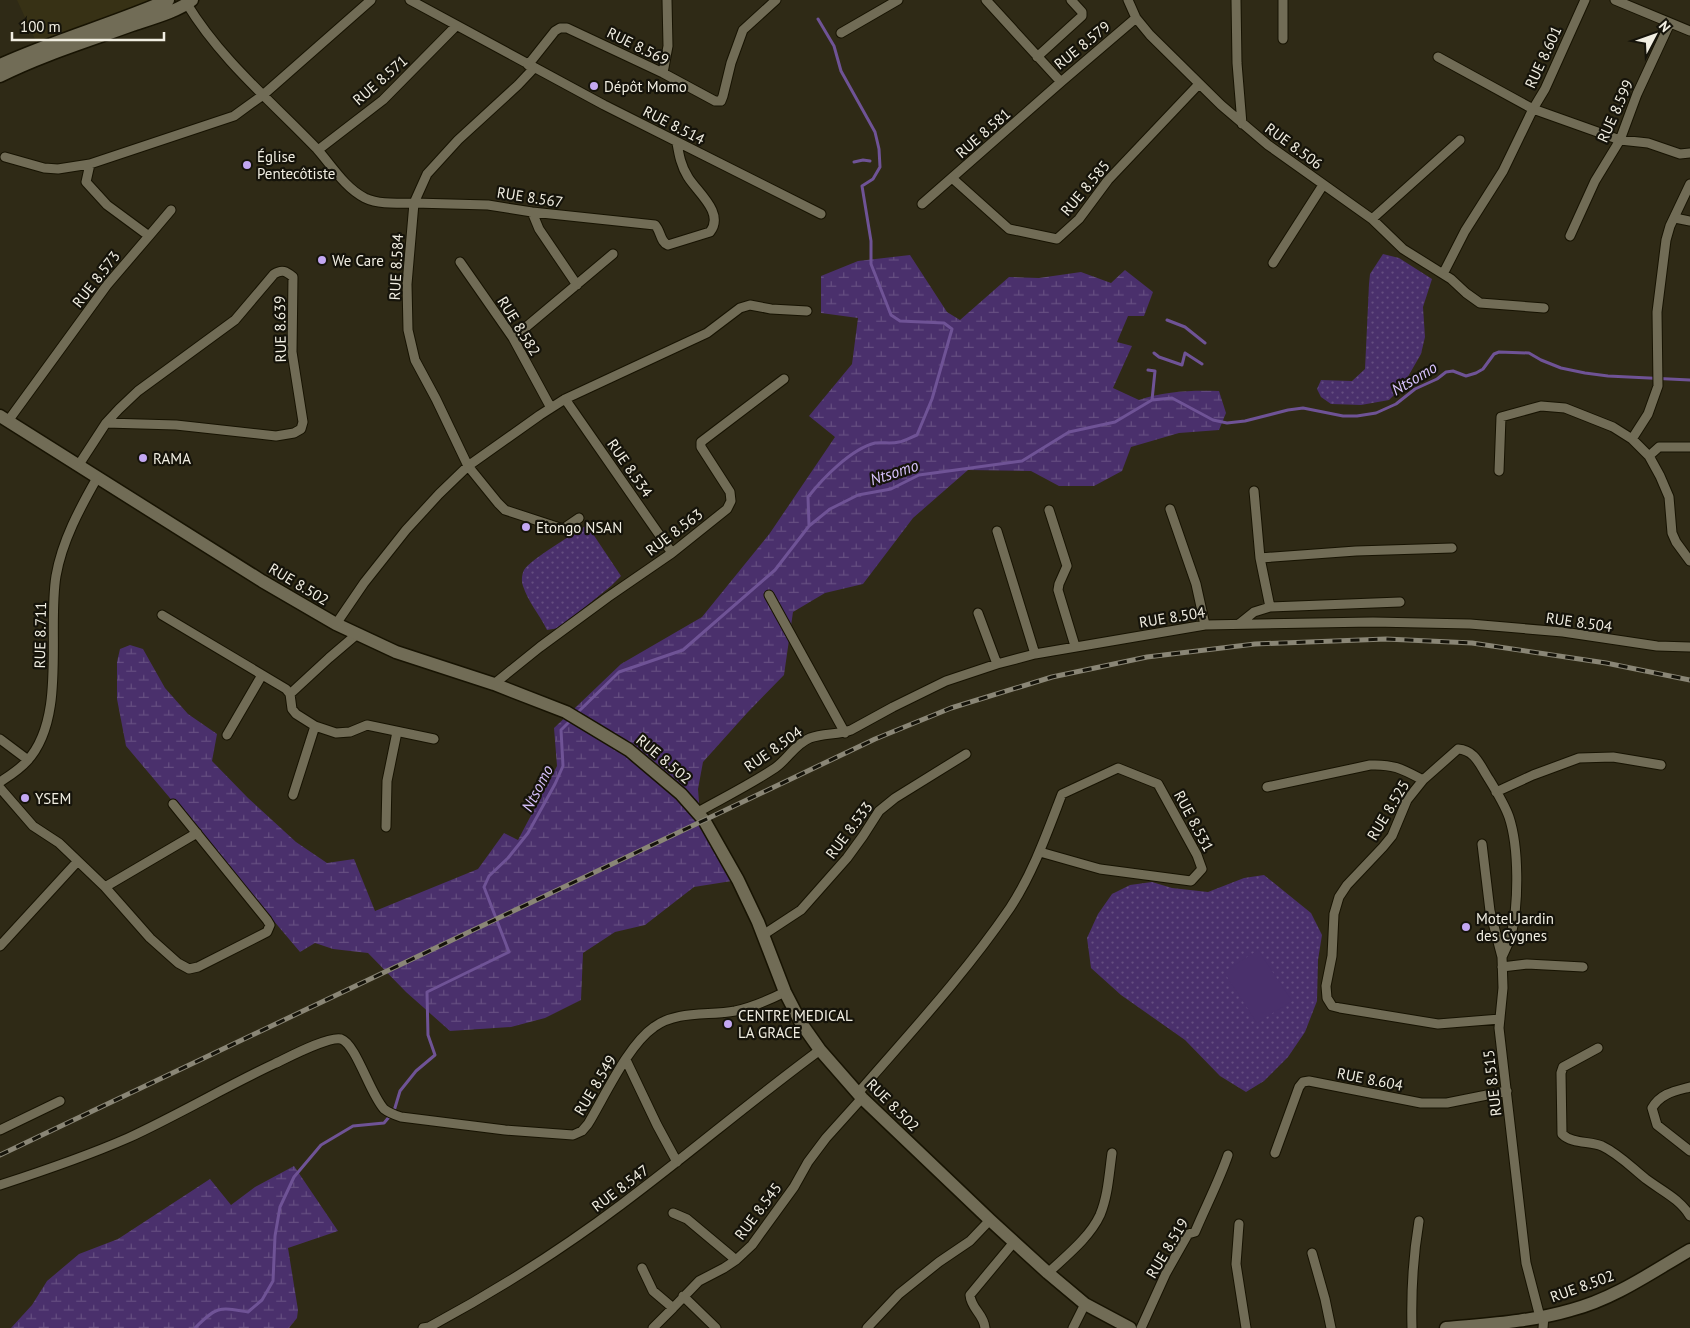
<svg xmlns="http://www.w3.org/2000/svg" width="1690" height="1328" font-family="'PT Sans',sans-serif">
<defs>
<pattern id="grass-dots" width="8" height="8" patternUnits="userSpaceOnUse" patternTransform="scale(1.25)"><rect width="8" height="8" fill="#4a306c"/><path d="M2 2h.1M6 6h.1" fill="none" stroke="#654e81" stroke-width="1.8" stroke-linecap="round"/></pattern>
<pattern id="wetland-marsh" width="20" height="14" patternUnits="userSpaceOnUse" patternTransform="scale(1.25)"><rect width="20" height="14" fill="#4a306c"/><path d="M1 5h8M5 5V1M11 12h8M15 12V8" fill="none" stroke="#654e81"/></pattern>
</defs>
<rect width="100%" height="100%" fill="#2f2a16"/>
<!-- built -->
<path fill="#373115" d="M17,0h151l-129,48z"/>
<!-- grass -->
<path fill="url(#grass-dots)" d="M1383,254l16,4 33,21 -9,28 2,30 -4,17 -19,33 -13,13 -28,5 -30,-1 -10,-7 -4,-8 4,-9 31,1 13,-12 4,-85 1,-10z
M587,525l34,51 -10,10 -52,42 -12,2c-7,-15 -19,-28 -24,-44 -2,-5 -1,-12 1,-16 7,-11 50,-36 63,-45z
M1264,875l47,38 11,22 -4,25 -1,41 -12,31 -17,25 -24,24 -18,11 -26,-16 -35,-36 -64,-45 -30,-27 -4,-30 11,-24 14,-20 18,-9 22,-3 20,6 36,4 36,-14z"/>
<!-- wetland -->
<path fill="url(#wetland-marsh)" d="M910,255l37,57 13,8 49,-43 30,1 42,-6 30,11 14,-13 28,22 -9,24h-16l-11,26 15,4 -19,42 26,12c25,-9 54,-10 80,-9l7,22 -7,17 -40,3 -48,14 -9,24 -28,15h-35l-28,-15 -63,-1 -55,48 -50,66 -38,9 -32,19 -9,63 -37,38 -44,49 -5,27 2,26 38,65 -44,7 -49,38 -30,7 -32,21 -2,47 -36,18 -34,9 -61,4 -44,-39 -38,-39 -35,-4 -18,-6 -15,9 -174,-206 -9,-47v-37l3,-13 10,-4 13,4 22,39 23,26 29,20 -5,27 36,37 48,44 31,21 27,-4 21,52 103,-42 26,-36 14,7 39,-74 -3,-38 67,-64 81,-47 68,-84 65,-96 -26,-21 43,-52 6,-46 -37,-5v-37l37,-15z
M294,1166l44,65 -50,17 10,62 -1,8 -8,10h-278l21,-23 15,-24 32,-27 39,-15 92,-60 21,26 24,-18z"/>
<!-- pitch -->
<path fill="#4a306c" d="M1258,950l34,51 -35,22 -33,-51z"/>
<g fill="none" stroke-linecap="round" stroke-linejoin="round">
<!-- stream -->
<path stroke="#6f5396" stroke-width="3" d="M854,162l9,-2 7,1
M1167,320l18,7 20,16
M1154,353l5,4 23,8 3,-12 17,11
M1148,370l7,1 -3,29
M809,525l-1,-28c15,-19 43,-48 67,-54 8,-1 16,1 24,-1 6,-1 12,-5 18,-7l15,-36 20,-70 -8,-6 -44,-2 -9,-6 -20,-51v-23l-9,-55 11,-7 7,-12 -1,-18 -4,-17 -34,-61 -7,-25 -16,-27
M576,714l43,-42 64,-22 92,-80 34,-44 21,-17 28,-14 33,-6 28,-14 103,-14 47,-29 46,-10 37,-22 20,-2 41,22 14,3 18,-2 43,-11 15,-2 40,8h14l19,-3 20,-9 19,-15 22,-10 9,-7 7,-1 13,5 10,-3 7,-4 11,-15 5,-2 30,1 12,7 20,8 24,5 23,3 82,4
M195,1328c22,-22 24,-21 53,-16l14,-12 11,-19 2,-45 5,-29 14,-30 27,-32 32,-19 31,-3 10,-12 6,-20 16,-20 19,-16 -7,-20 -1,-43 82,-40 -25,-65 5,-11 19,-18 20,-25 27,-49 8,-18 -2,-36 11,-11"/>
<!-- street casing -->
<g stroke="#171302" stroke-width="11">
<path id="street" d="M410,0l194,105 217,109
M986,0l75,82 75,-64
M1128,0l8,18 14,17 71,70 47,40 104,74 88,-79
M1236,0l1,63 5,61
M1615,0l75,31
M187,4c34,56 85,98 130,145 15,17 28,39 48,49 15,7 33,5 49,5l-7,81 1,46 7,30 21,39 32,67 30,37 7,7 58,19 16,-11
M841,33l57,-33
M1283,39v-39
M1037,57l45,-41v-4l-11,-12
M1438,57l95,52 12,-20 40,-89
M528,65l27,-34 5,-3h7l96,45 52,28h6l2,-5 8,-33 12,-33 33,-30
M534,68l-16,17 -60,55 -31,34 -13,29 74,2 44,7 123,13c6,6 5,17 13,20l42,-13c15,-19 -13,-40 -22,-55 -7,-11 -9,-22 -11,-34
M663,73l5,-27 -1,-46
M318,150l65,-50 73,-74
M5,157l39,11 14,1 32,-5
M952,178l57,51 48,10 22,-20 29,-39 91,-96
M922,204l139,-122
M532,212l7,17 38,56
M1675,218l15,3
M1372,219l31,30 48,30 15,14 14,10 64,5
M149,236l22,-26
M1570,236l25,-55 25,-41 17,-46 33,-71
M460,262l53,76 38,70
M1273,263l50,-78
M1443,274l22,-43 38,-60 30,-62 87,31 28,3 32,11 10,-1
M513,338l100,-84
M565,399l107,154
M8,421l99,-136 42,-49 -42,-31 -21,-23 4,-18 144,-48 29,-21 108,-95
M1632,439l16,-25 10,-28 -1,-74 9,-72 4,-14 20,-42
M1649,456l10,-9h31
M78,466l28,-43 13,-14 19,-18 97,-71 39,-46c8,-5 12,-3 19,3l-1,75 11,70 -2,7 -7,4 -18,3 -100,-11 -70,-2
M1499,471l2,-54 40,-11 24,2 48,19 19,12 17,17 11,20 9,21 3,36 4,9 14,19
M1254,491l6,67 10,49
M1170,509l26,75 9,41
M1049,510l18,56 -8,18 -1,6 17,56
M997,531l38,123
M1260,558l96,-7 96,-3
M769,595l76,138
M978,613l19,51
M162,615l124,74 4,5
M336,624l28,-41 42,-53 33,-36 29,-28 72,-51 25,-16 142,-66 33,-25 10,-3 21,4 36,2
M1239,624l15,-12 16,-5 130,-5
M356,635l-27,23 -39,36 2,15 4,5 19,12 21,7 14,-1 17,-7 67,14
M494,684l46,-37 68,-50 64,-44 55,-44 4,-8 -1,-9 -29,-45v-5l83,-63
M227,735l35,-60
M0,739l28,21
M0,782c9,-6 19,-12 27,-21 40,-43 20,-131 29,-185 6,-35 24,-68 41,-98
M1267,787l103,-22c24,-1 32,4 53,15
M0,788l33,38 26,17 46,44 45,51 28,25 11,6 9,-2 69,-35 3,-7 -3,-5 -94,-116
M1496,792l37,-17 46,-17 34,-1 48,8
M293,795l22,-69
M698,812c25,-14 53,-28 77,-44 13,-9 20,-24 35,-30 14,-5 28,-3 41,-8l42,-23 53,-26 51,-17 38,-10 170,-29 168,-3 97,2 93,8 94,14 33,1
M386,827l1,-46 10,-49
M1482,844l8,67 12,46 1,31 -4,40 27,235 14,54
M105,887l92,-54
M763,935l38,-25 46,-52 16,-22 16,-25 16,-13 71,-44
M0,946l77,-84
M1502,967l25,-3 56,3
M1500,1019l-62,5 -98,-16 -8,-2 -5,-8 -1,-12 6,-30 2,-42 5,-17 8,-12 36,-38 9,-11 15,-36 16,-20 35,-31c16,1 21,14 29,27 8,13 17,27 22,41 10,30 10,87 2,118 -2,8 -6,15 -9,22
M1598,1048l-35,19 -2,6 1,61c10,10 28,7 40,12 17,8 30,22 44,33 16,12 34,20 44,37
M626,1060l31,65 20,37
M1690,1087c-15,4 -29,6 -38,21l5,17 33,26
M858,1093c52,-60 107,-119 152,-185 23,-35 37,-75 52,-114l56,-26 40,16 39,71 5,14 -11,12 -91,-12 -60,-17
M0,1130l60,-29
M1275,1153l24,-66 4,-5 6,-1 112,22h26l60,-12
M0,1185c43,-14 87,-29 128,-47 50,-23 97,-51 146,-74 13,-6 54,-28 67,-25 15,5 29,55 43,70 5,4 11,6 17,8l104,13 68,5 9,-4 6,-7c17,-28 40,-79 66,-97 23,-17 55,-11 81,-16 18,-4 34,-11 50,-19
M673,1213l14,6 49,41
M1239,1224l-3,40 10,64
M1312,1253l13,46 6,29
M642,1268l11,23 20,17 26,-27 25,-13 12,-8 16,-15 42,-58 14,-25 18,-24 36,-40
M1048,1273c18,-17 42,-36 52,-58 8,-19 9,-41 12,-62
M683,1296l33,32
M423,1328l6,-1c67,-36 132,-77 193,-123 67,-50 130,-104 198,-154
M653,1328l20,-20
M867,1328l32,-34 40,-32 31,-21 20,-21
M985,1328c-1,-14 -14,-19 -15,-33l44,-53
M1073,1328l12,-24
M1141,1328l25,-55 22,-39 7,-2c11,-26 24,-51 33,-77
M1412,1328c-1,-36 1,-71 7,-107
M1543,1328l1,-12"/>
</g>
<!-- secondary casing -->
<g stroke="#171302" stroke-width="15">
<path id="secondary" d="M0,65c55,-25 113,-41 168,-65
M0,76c42,-21 88,-35 132,-51 18,-6 47,-14 60,-25
M0,416l262,165 74,43 60,28 98,32 72,28 63,38 52,44 23,26 34,60 20,42 27,70 16,31 19,27 42,48 128,122 58,53 37,31 45,24
M1446,1328c42,-4 84,-6 125,-18 43,-11 81,-38 119,-60"/>
</g>
<!-- street -->
<use href="#street" stroke="#716c56" stroke-width="9"/>
<!-- secondary -->
<use href="#secondary" stroke="#716c56" stroke-width="12"/>
<!-- rail casing -->
<g stroke="#8a8676" stroke-width="5">
<path id="rail" d="M0,1155l875,-416 76,-31 101,-31 95,-20 108,-13 131,-5 86,4 134,20 84,17"/>
</g>
<!-- rail -->
<use href="#rail" stroke="#15130a" stroke-width="3" stroke-dasharray="9" stroke-linecap="butt"/>
</g>
<!-- markers -->
<g fill="#c3a7f2" stroke="#15130a" stroke-width="2">
<circle cx="594" cy="86" r="5"/>
<circle cx="247" cy="165" r="5"/>
<circle cx="322" cy="260" r="5"/>
<circle cx="143" cy="458" r="5"/>
<circle cx="526" cy="527" r="5"/>
<circle cx="25" cy="798" r="5"/>
<circle cx="1466" cy="927" r="5"/>
<circle cx="728" cy="1024" r="5"/>
</g>
<g text-anchor="middle" dominant-baseline="central" stroke-width="4.5" stroke-linejoin="round" paint-order="stroke">
<!-- street labels -->
<g font-size="15" fill="#f1eee2" stroke="#15130a">
<text transform="translate(1082 45) rotate(-39)">RUE 8.579</text>
<text transform="translate(638 46) rotate(26)">RUE 8.569</text>
<text transform="translate(1543 57) rotate(-65)">RUE 8.601</text>
<text transform="translate(380 80) rotate(-41)">RUE 8.571</text>
<text transform="translate(1615 111) rotate(-66)">RUE 8.599</text>
<text transform="translate(674 125) rotate(27)">RUE 8.514</text>
<text transform="translate(983 133) rotate(-41)">RUE 8.581</text>
<text transform="translate(1294 146) rotate(36)">RUE 8.506</text>
<text transform="translate(1085 188) rotate(-50)">RUE 8.585</text>
<text transform="translate(530 197) rotate(9)">RUE 8.567</text>
<text transform="translate(396 267) rotate(-87)">RUE 8.584</text>
<text transform="translate(96 279) rotate(-52)">RUE 8.573</text>
<text transform="translate(519 326) rotate(58)">RUE 8.582</text>
<text transform="translate(280 329) rotate(-91)">RUE 8.639</text>
<text transform="translate(630 468) rotate(55)">RUE 8.534</text>
<text transform="translate(674 532) rotate(-37)">RUE 8.563</text>
<text transform="translate(299 584) rotate(31)">RUE 8.502</text>
<text transform="translate(1172 617) rotate(-9)">RUE 8.504</text>
<text transform="translate(1579 622) rotate(8)">RUE 8.504</text>
<text transform="translate(40 635) rotate(-89)">RUE 8.711</text>
<text transform="translate(773 749) rotate(-35)">RUE 8.504</text>
<text transform="translate(664 759) rotate(40)">RUE 8.502</text>
<text transform="translate(1388 810) rotate(-59)">RUE 8.525</text>
<text transform="translate(1194 821) rotate(62)">RUE 8.531</text>
<text transform="translate(849 830) rotate(-53)">RUE 8.533</text>
<text transform="translate(1370 1079) rotate(11)">RUE 8.604</text>
<text transform="translate(1492 1083) rotate(-97)">RUE 8.515</text>
<text transform="translate(595 1085) rotate(-59)">RUE 8.549</text>
<text transform="translate(893 1105) rotate(45)">RUE 8.502</text>
<text transform="translate(620 1188) rotate(-37)">RUE 8.547</text>
<text transform="translate(758 1211) rotate(-53)">RUE 8.545</text>
<text transform="translate(1167 1248) rotate(-59)">RUE 8.519</text>
<text transform="translate(1582 1286) rotate(-20)">RUE 8.502</text>
</g>
<!-- poi labels -->
<g font-size="15" fill="#f1eee2" stroke="#15130a" text-anchor="start">
<text x="604" y="86">Dépôt Momo</text>
<text x="257" y="156">Église<tspan x="257" dy="17">Pentecôtiste</tspan></text>
<text x="332" y="260">We Care</text>
<text x="153" y="458">RAMA</text>
<text x="536" y="527">Etongo NSAN</text>
<text x="35" y="798">YSEM</text>
<text x="1476" y="918">Motel Jardin<tspan x="1476" dy="17">des Cygnes</tspan></text>
<text x="738" y="1015">CENTRE MEDICAL<tspan x="738" dy="17">LA GRACE</tspan></text>
</g>
<!-- water labels -->
<g font-size="16" font-style="italic" fill="#d6c1fb" stroke="#15130a">
<text transform="translate(1414 378) rotate(-31)">Ntsomo</text>
<text transform="translate(894 472) rotate(-18)">Ntsomo</text>
<text transform="translate(537 788) rotate(-63)">Ntsomo</text>
</g>
</g>
<!-- north arrow -->
<g transform="translate(1655 35) rotate(49)" stroke="#15130a" stroke-width="4" paint-order="stroke">
<path d="M0-4L9 19L0 12L-9 19Z" fill="#f1eee2"/>
<text y="-8" font-size="14" font-weight="bold" text-anchor="middle" fill="#f1eee2">N</text>
</g>
<!-- scale -->
<path d="M12 32v8h152v-8" fill="none" stroke="#f1eee2" stroke-width="2.5"/>
<text x="20" y="32" font-size="15" fill="#f1eee2" stroke="#15130a" stroke-width="4" paint-order="stroke">100 m</text>
</svg>
